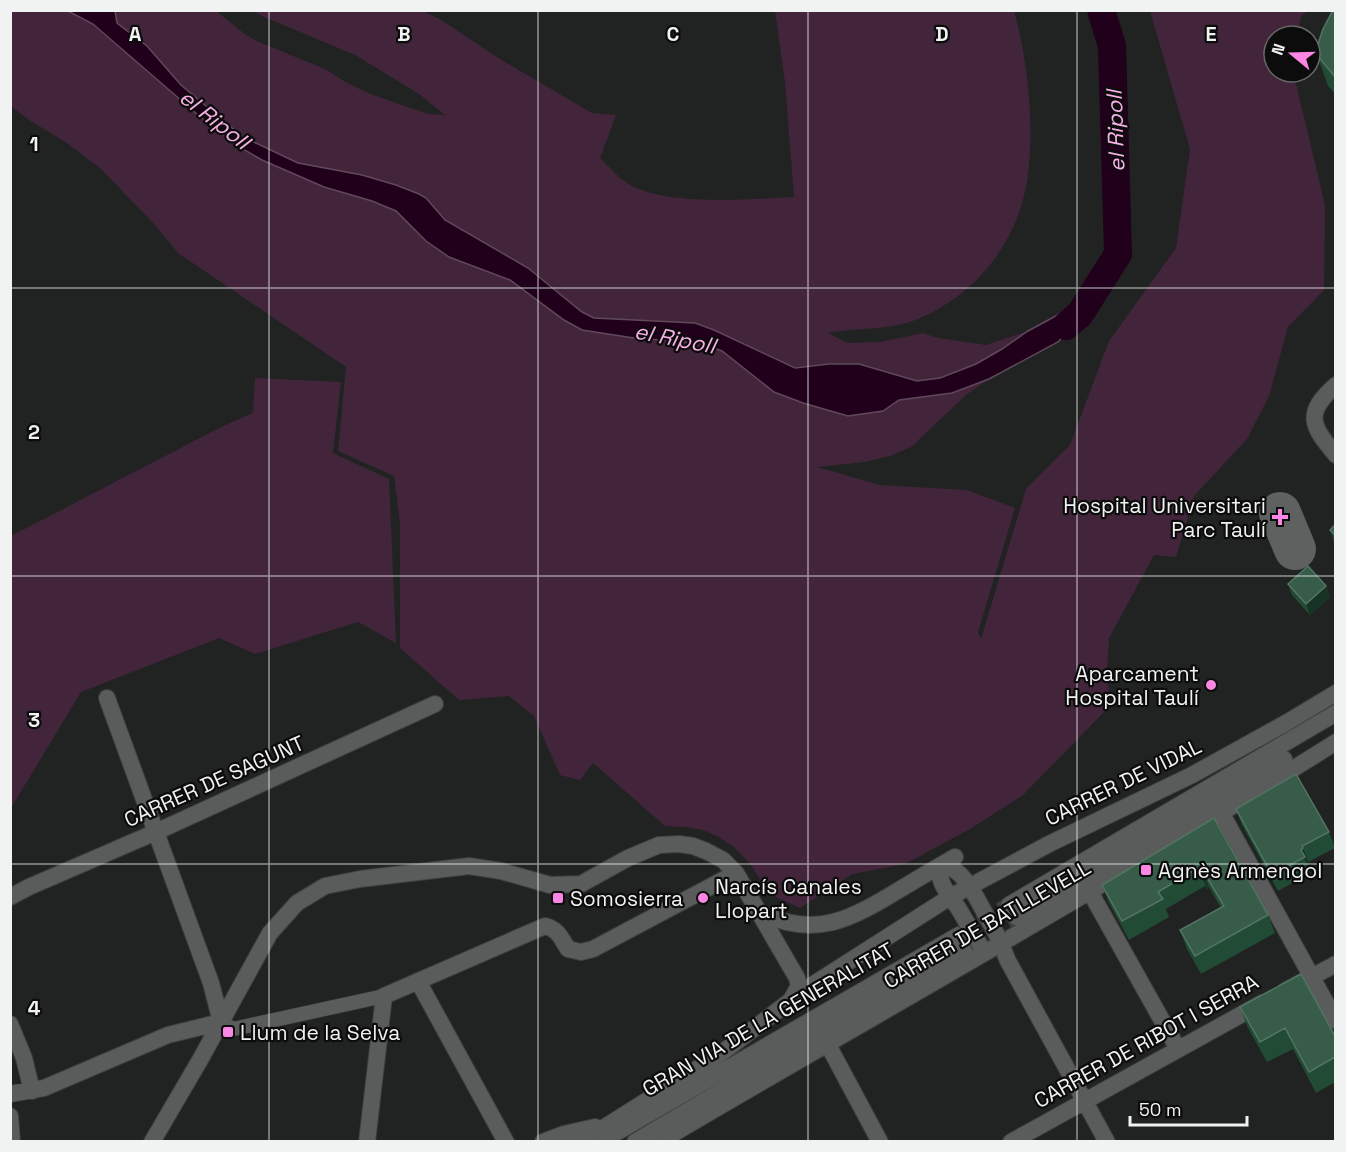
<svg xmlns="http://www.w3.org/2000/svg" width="1346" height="1152" font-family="'Space Grotesk',sans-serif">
<rect width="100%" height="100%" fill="#202321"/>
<!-- green -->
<path fill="#42253b" d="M10,11h206l30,24 13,7 66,27 22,14 26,12 55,19 17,1 -26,-21 -64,-39 -93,-39 -8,-5h169l20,10 55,37 94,55 24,2 -16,43c9,8 17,19 27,25 38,24 123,16 167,14l-9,-115 -10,-71h239c16,56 26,152 3,207 -18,46 -54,82 -99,101 -29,12 -60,8 -90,14l19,10 33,-1 43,-9 15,5 48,7 42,-14 -39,48 -23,16 -55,52 -21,9 -25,6 -48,5 63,18 87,5 48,18 -37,124 3,7 45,-150 44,-44 39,-104 67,-93 14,-99 -40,-138h158l-7,5 -3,20h-24v36h22v12l29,121 -1,85 -36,37 -19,69 -22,43 -53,57 -18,61 -22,-2 -45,83 -2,34 3,34 -87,89 -53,34 -65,35 -53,10 -52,34 -24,-11 -10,-9 -16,-24 -16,-17 -15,-10 -16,-7 -17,-3 -21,-1 -72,-63 -13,17 -20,-5 -26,-59 -25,-20 -50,4 -59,-52v-125l-6,-47 -56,-25 8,-84 -168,-114 -23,-28 -54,-56 -34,-26 -38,-23 -18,-14z
M255,378l86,4 -8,71 56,26 7,164 -38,-21 -103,32 -36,-16 -138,54 -70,116v-272l212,-110 30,-13z"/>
<!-- water -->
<path fill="#20001a" stroke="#5f495b" stroke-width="1.5" d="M68,11h47l2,12 30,23 34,39 62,52 55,26 64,12 34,10 23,9 7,4 19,22 83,48 54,44 12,6 101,5 19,7 81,38 34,-4h30l58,17 23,-3 36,-14 26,-15 26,-18 50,-27 15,-12 -14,27 -21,23 -69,37 -37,14 -53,7 -16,11 -35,5 -45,-13 -29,-11 -52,-41 -22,-8 -66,-5 -52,-8 -18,-10 -54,-40 -61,-23 -23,-16 -30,-30 -24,-10 -48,-14 -62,-27 -26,-15 -38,-30 -105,-91z"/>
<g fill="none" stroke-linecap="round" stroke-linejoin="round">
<!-- river -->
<path stroke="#20001a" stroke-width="28" d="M1066,326l14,-12 38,-60 -6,-208 -11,-36"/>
<!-- taxiway -->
<path stroke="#5e6160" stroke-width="42" d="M1280,513l15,36"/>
<!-- tertiary-tunnel -->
<path stroke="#3f4240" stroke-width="16" stroke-dasharray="16 8" stroke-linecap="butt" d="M959,935l50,-30
M966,946l50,-29"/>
<!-- pedestrian casing -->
<g stroke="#3d3f3e" stroke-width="15">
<path id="pedestrian" d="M221,1022l12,7 151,-33"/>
</g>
<!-- minor casing -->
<g stroke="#3d3f3e" stroke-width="18">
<path id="minor" d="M1336,385c-32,28 -25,41 0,70
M107,698l104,285 10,39
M1222,814l114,207
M1089,890l89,159
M10,897l19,-10 127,-55 279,-128
M956,905c-8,-12 -21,-25 -14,-40 17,4 23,14 32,29
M761,913c55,26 90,6 138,-23 18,-11 37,-22 56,-33
M998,937l10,24 99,181
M418,981l88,161
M1285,991l51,-27
M10,1024l14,34 8,33
M827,1043l53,99
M10,1094l34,-6 124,-53 53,-13
M10,1116l2,26
M152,1142l48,-82 70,-127 27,-30 28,-17 35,-7 109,-13 32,5 49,14 31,-1 47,-26 31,-13 20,-1 14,2 13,5 17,9 13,13 61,105 2,8 -8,14
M367,1142l17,-146 161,-70c13,3 16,12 23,23l13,3 12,-3 143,-76
M543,1142l21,-8 31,-7
M581,1142l138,-87 87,-66 144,-92 99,-53 143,-69 94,-52 50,-30
M659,1142c226,-133 455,-260 677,-400
M1011,1142l251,-139"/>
</g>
<!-- tertiary casing -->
<g stroke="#3d3f3e" stroke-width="18">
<path id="tertiary" d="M1009,905l327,-192
M1016,917l268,-158
M600,1142l359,-207
M635,1142l331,-196"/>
</g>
<!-- pedestrian -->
<use href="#pedestrian" stroke="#595c5a" stroke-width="14"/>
<!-- minor -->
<use href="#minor" stroke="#595c5a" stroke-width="16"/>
<!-- tertiary -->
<use href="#tertiary" stroke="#595c5a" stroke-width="16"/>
<!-- minor-bridge casing -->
<g stroke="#3d3f3e" stroke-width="18" stroke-linecap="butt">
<path id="minor-bridge" d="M975,895l23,42
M957,906l23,39"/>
</g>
<!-- minor-bridge -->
<use href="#minor-bridge" stroke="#595c5a" stroke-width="16"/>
</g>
<!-- wall -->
<path fill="#214b35" d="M1335,10v84l-7,-8 -11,-31z
M1335,525v19l-5,-14z
M1288,584l38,2 4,11 -20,18 -18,-20z
M1236,809l93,23 6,16 -27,14 1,2 -2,1 3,8 -32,18 -36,-66z
M1214,818l54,97 7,18 -74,41 -14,-25 -7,-19 41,-22 -12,-21 -2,2 -2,-3 -39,23 3,8 -40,23 -20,-37 -7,-18z
M1240,1007l95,29v46l-19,11 -23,-44 -26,13 -19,-34z"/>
<!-- shaded-wall -->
<path fill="#173325" d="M1326,586l4,11 -20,18 -4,-11z
M1303,848l6,16 -2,1 -6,-15z
M1202,869l7,18 -2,2 -7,-18z"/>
<!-- building -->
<path fill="#375d4a" stroke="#547464" stroke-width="1.5" d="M1333,10h2v67l-18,-22 2,-14 4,-12z
M1335,525v10l-5,-5z
M1308,566l18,20 -20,18 -18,-20z
M1296,774l33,58 -27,14 1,2 -2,2 4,7 -33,18 -36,-66z
M1214,818l54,97 -73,41 -15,-26 44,-24 -22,-37 -2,2 -2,-3 -40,24 5,7 -41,22 -20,-36z
M1301,974l34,62v21l-26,15 -24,-44 -25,14 -20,-35z"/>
<!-- grid -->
<path fill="none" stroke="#f1f3f2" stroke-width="1.5" stroke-opacity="0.55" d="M269,10v1132M538,10v1132M808,10v1132M1077,10v1132M10,288h1326M10,576h1326M10,864h1326"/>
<!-- markers -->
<g fill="#fc86e4" stroke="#0b0c0b" stroke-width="2">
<path d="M1277 508h6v6h6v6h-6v6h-6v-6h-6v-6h6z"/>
<circle cx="1211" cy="685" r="6"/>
<rect x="1140" y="864" width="12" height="12" rx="3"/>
<rect x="552" y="892" width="12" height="12" rx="3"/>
<circle cx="703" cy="898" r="6"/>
<rect x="222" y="1026" width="12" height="12" rx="3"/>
</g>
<g text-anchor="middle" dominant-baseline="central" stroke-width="4.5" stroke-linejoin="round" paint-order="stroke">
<!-- poi labels -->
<g font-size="21" fill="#f1f3f2" stroke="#0b0c0b" text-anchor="start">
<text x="1266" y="505" text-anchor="end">Hospital Universitari<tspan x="1266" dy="24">Parc Taulí</tspan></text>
<text x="1199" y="673" text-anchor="end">Aparcament<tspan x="1199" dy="24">Hospital Taulí</tspan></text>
<text x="1158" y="870">Agnès Armengol</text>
<text x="715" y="886">Narcís Canales<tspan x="715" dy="24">Llopart</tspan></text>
<text x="570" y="898">Somosierra</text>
<text x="240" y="1032">Llum de la Selva</text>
</g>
<!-- street labels -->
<g font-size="21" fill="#f1f3f2" stroke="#0b0c0b">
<text transform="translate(214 781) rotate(-24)">CARRER DE SAGUNT</text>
<text transform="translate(1123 782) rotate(-26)">CARRER DE VIDAL</text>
<text transform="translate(987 924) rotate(-30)">CARRER DE BATLLEVELL</text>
<text transform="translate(768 1019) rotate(-30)">GRAN VIA DE LA GENERALITAT</text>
<text transform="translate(1146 1041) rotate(-29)">CARRER DE RIBOT I SERRA</text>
</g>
<!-- water labels -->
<g font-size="22" font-style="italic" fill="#f8afe7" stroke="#0b0c0b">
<text transform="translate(215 119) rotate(38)">el Ripoll</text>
<text transform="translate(1115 131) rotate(-92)">el Ripoll</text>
<text transform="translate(675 338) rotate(11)">el Ripoll</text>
</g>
</g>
<g font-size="20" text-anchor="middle" font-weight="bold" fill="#f1f3f2" stroke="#0b0c0b" stroke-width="4.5" stroke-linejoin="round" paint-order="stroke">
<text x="135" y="41">A</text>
<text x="404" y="41">B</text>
<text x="673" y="41">C</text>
<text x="942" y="41">D</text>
<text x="1211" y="41">E</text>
<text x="34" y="151">1</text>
<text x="34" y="439">2</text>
<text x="34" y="727">3</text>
<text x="34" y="1015">4</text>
</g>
<!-- border -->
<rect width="1346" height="1152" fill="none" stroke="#f1f3f2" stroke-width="24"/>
<!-- north arrow -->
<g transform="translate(1292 54) rotate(289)"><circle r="28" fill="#0b0c0b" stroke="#676867" stroke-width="1.5"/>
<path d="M0-4.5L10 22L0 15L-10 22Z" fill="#fc86e4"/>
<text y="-9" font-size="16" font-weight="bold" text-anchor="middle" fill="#f1f3f2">N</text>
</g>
<!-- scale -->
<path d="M1130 1116v9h117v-9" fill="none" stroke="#f1f3f2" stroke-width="3"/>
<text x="1139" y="1116" font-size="18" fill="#f1f3f2" stroke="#0b0c0b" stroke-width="4.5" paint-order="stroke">50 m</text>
</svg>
